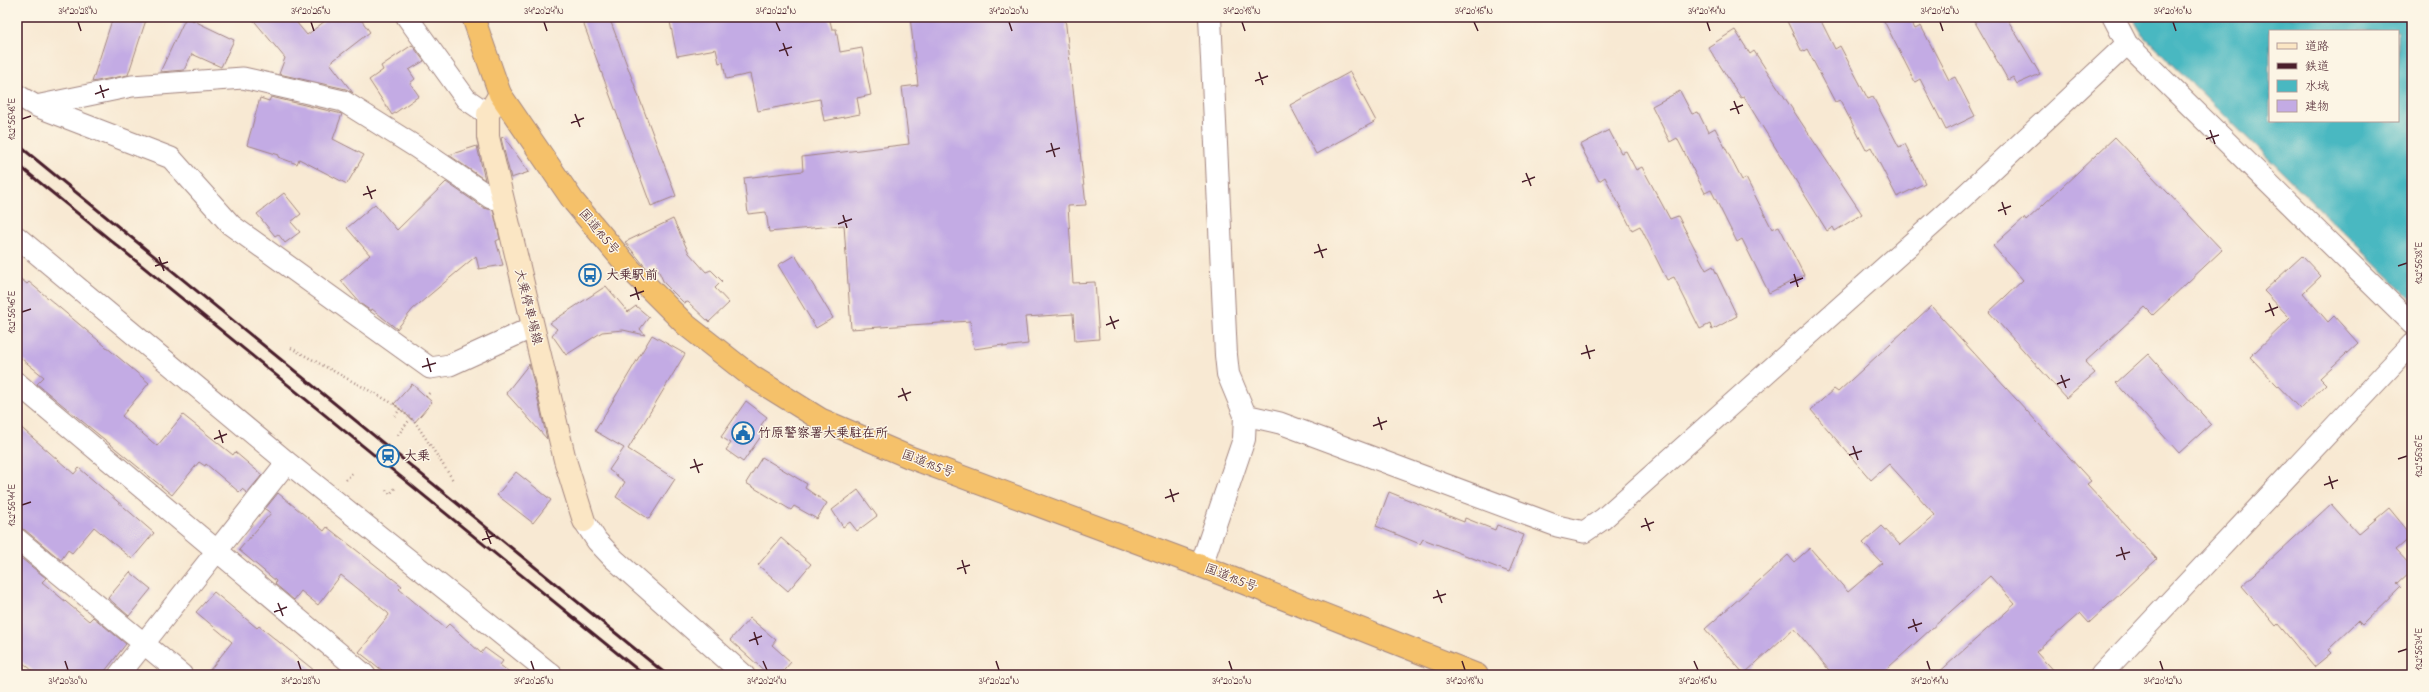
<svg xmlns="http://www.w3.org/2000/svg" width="2429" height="692" font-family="'Indie Flower','Klee One',sans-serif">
<rect width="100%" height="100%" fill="#fcf5e5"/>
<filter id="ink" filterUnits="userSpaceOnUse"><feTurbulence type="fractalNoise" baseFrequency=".025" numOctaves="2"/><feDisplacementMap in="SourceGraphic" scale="8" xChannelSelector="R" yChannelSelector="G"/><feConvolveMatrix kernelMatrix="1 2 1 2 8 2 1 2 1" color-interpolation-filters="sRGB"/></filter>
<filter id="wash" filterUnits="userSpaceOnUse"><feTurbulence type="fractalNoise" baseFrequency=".012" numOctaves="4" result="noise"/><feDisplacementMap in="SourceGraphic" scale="16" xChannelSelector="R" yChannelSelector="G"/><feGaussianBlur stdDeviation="0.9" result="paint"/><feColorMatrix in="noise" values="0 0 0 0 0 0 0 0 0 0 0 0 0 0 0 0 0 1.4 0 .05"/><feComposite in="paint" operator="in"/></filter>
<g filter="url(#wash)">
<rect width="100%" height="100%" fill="#f8e9d3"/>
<!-- water -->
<path fill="#49b8c1" stroke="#4a6c76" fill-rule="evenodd" d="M2132,17h280v283l-269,-265zM2270,31h128v90h-128z"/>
<g id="blocks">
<!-- building -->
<path fill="#c3abe4" d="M113,17h34l-19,58 -36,7z
M186,17l48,23 -13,27 -29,-13 -8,16 -24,2z
M251,17h41l15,18 23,-18h29l11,15 -40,31 23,30 -7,-4 -67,-15 6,-16z
M581,17h28l67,179 -25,10z
M669,17h160l3,12h4l4,23 22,-4 9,47 -14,3 3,16 -36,7 -4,-22 -62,12 -8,-37 -24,5 -3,-17 -4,1 -3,-14 -39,7z
M910,17h155l21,188 -18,1 5,77 22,-1 4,57 -24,2 -2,-27 -48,3 3,27 -25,3v-2l-29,4 -4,-28 -119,8 -7,-104 -75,7 -3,-20 -18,2 -4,-36 59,-7 -1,-14 107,-13 -7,-57 16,-2z
M1785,17h34l16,32 5,-3 28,53 5,-2 26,50 6,-3 20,39 -28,14 -26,-50 -5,3 -26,-50 -5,2 -28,-53 -5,3z
M1882,17h27l6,12 6,-3 28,54 6,-3 20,39 -29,14 -26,-51 -5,3z
M1972,17h34l34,57 -23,10 -4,-7 -5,3z
M1735,30l15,24 4,-3 13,20 95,143 -27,17 -2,-4 -6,4 -83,-134 -3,1 -33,-51z
M412,45l12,16 -15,9 6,9 -5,4 9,13 -27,19 -23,-35 14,-10 -2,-4z
M1350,72l26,49 -60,33 -26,-49z
M1680,91l12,23 6,-2 10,20 7,-4 27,52 4,-2 26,51 7,-3 25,49 -35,18 -27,-54 -5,3 -26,-52 -6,3 -28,-55 -7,4 -18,-36z
M271,97l71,17 -9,25 31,16 -17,29 -48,-25 -2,5 -19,-7 1,-2 -32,-10 13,-47 9,3z
M1609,130l12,23 5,-2 10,19 6,-3 28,52 8,-3 28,54 7,-4 24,50 -25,14 -2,-6 -10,5 -26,-52 -7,3 -27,-54 -8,4 -27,-53 -6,4 -19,-36z
M504,137l25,35 -18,6 -10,-40z
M2115,137l107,113 -69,65 -8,-8 -60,55 10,11 -29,25 -77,-86 34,-32 -30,-34 31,-28 2,3z
M477,146l8,34 -36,-25z
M446,182l38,26 9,2 7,29 -4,2 7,24 -24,4 -3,-13 -63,53 -16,20 -25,-20 -1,2 -10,-7 -20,-23 29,-26 -23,-27 28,-24 22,26z
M284,193l17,21 -10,8 9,10 -15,11 -7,-9 -3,2 -18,-22z
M673,219l16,34 17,19 5,-2 11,11 -7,7 14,15 -20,19 -21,-20 -4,1 -20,-20 -8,-18 -9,4 -22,-27z
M795,255l38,63 -17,10 -38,-63z
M2302,256l19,20 -18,17 25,29 6,-6 24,27 -38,35 6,6 -26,25 -50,-52 40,-39 -26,-27z
M17,276l10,8 2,-2 120,101 -27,33 35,30 26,-31 50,40 2,-3 27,23 -15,18 -5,-4 -3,3 -33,-28 -1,2 -6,-4 -27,33 -135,-111 7,-7 -27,-22z
M606,286l22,26 8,-6 13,11 -9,12 5,6 -22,-5 -21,2 -36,23 -14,-20 5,-6 -7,-6z
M1931,306l160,175 -4,3 70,75 -68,64 -9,-10 -44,39 21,23h-121l79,-71 -25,-28 -110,99h-47l-39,-47 -50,46 -39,-45 83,-74 6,7 16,-14 38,44 34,-29 -19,-20 19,-17 18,19 35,-30 -46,-51 -18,16 -60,-70 23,-21 4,3z
M652,335l33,19 -57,95 47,30 -26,40 -33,-22 9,-15 -16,-12 15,-22 -29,-17z
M2148,354l63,70 -32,29 -63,-70z
M529,364l9,36 9,39 -41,-46z
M412,384l20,18 -17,20 -21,-18z
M746,401l21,16 -6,8 5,4 -23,33 -17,-12 5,-7 -10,-6z
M17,424l57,50 5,-6 75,65 -22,26 -38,-32 -22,26 -4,-3 -7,10 -36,-30 -8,-3z
M762,457l45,27 -2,4 22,15 -10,16 -23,-13 -3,4 -45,-27z
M516,472l35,28 -18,23 -36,-28z
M858,490l19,26 -20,15 -7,-9 -7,5 -11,-17z
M1389,492l75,30 1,-4 30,12 2,-5 27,10 -15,37 -86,-33 -3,5 -44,-18z
M278,493l46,38 3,-4 75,59 -3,3 46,39 4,-4 32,29 4,-5 18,13 -3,4 13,10h-125l-29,-23 30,-37 -1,-2 -47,-38 -23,30 -17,-14 -7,9 -19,-16 1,-3 -37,-31 32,-37 -6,-4z
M2331,504l27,30 31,-26 23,28 -16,14 16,17v3l-15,14 4,3 -39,38 -4,-4 -30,29 3,3 -17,14 -36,-43 -2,2 -34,-40z
M781,538l30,26 -23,27 -30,-26z
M17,555l29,23 -4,4 47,39 4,-4 33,27 -24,31h-64l-21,-17z
M130,572l21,17 -22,27 -21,-18z
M214,592l43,36 2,-2 61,49h-114l26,-33 -36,-30z
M750,618l26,22 -4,5 19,17 -11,13h-11l-39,-35z"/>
</g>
</g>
<g filter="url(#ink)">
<use href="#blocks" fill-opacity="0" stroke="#a1847f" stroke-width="1"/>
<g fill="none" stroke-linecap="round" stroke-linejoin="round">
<!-- minor casing -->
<g stroke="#a1847f" stroke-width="23">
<path id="minor" d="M407,17l59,82 22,15
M2113,17l14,27 285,280
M17,95l19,11 135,52 60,67 199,143 20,-3 83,-38
M36,106l96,-20 111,-8 100,23 73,46 75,51 11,2
M17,237l270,225 265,213
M17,383l348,292
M1245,415l35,8 277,103 27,6 19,-13 357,-319 167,-156
M584,521l13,20 17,18 130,116
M17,539l165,136
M119,675l168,-213
M2101,675l311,-331"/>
</g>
<!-- tertiary casing -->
<g stroke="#a1847f" stroke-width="24">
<path id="tertiary" d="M1201,566l43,-127 1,-24 -17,-41 -2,-19 -16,-338"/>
</g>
<!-- secondary casing -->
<g stroke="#a1847f" stroke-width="24">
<path id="secondary" d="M500,94l-12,20v23l77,323 19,61"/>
</g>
<!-- trunk casing -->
<g stroke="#a1847f" stroke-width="24">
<path id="trunk" d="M473,17l27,77 74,108 56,67 56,56 65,51 69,43 89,38 292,109 276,109"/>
</g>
<!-- path -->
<path stroke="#a1847f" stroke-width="2.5" stroke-dasharray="1 3" stroke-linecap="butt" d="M291,348l103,56 21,18 38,58
M426,397l5,-6
M395,416l5,-7
M398,435l13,-17
M346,480l8,-9
M386,490l4,4 5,-6"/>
<!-- minor -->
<use href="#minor" stroke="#fff" stroke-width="21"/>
<!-- tertiary -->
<use href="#tertiary" stroke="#fff" stroke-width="22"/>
<!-- secondary -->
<use href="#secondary" stroke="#fbe6c4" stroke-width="22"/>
<!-- trunk -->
<use href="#trunk" stroke="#f5c16b" stroke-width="22"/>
<!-- rail -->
<path stroke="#4a1f2b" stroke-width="3" d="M17,144l650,531
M17,164l627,511"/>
</g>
</g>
<!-- ticks -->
<path fill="none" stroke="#4a1f2b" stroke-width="1.5" d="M78,22l3,9M311,22l3,9M544,22l3,9M776,22l4,9M1009,22l3,9M1242,22l3,9M1474,22l4,9M1707,22l3,9M1940,22l3,9M2173,22l3,9M783,43l5,13M779,51l13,-4M1259,72l4,13M1255,81l13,-5M100,85l4,13M95,94l14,-5M1734,101l5,13M1730,110l13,-5M575,114l5,13M22,119l9,-3M571,123l13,-5M2210,130l5,14M2206,139l13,-4M1051,143l4,14M1046,152l14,-4M1526,173l5,13M1522,182l13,-5M367,186l5,13M363,195l13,-5M2002,202l4,13M1998,211l13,-5M843,215l4,13M838,224l14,-5M1318,244l5,14M1314,253l13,-4M159,257l5,14M155,266l13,-4M2398,266l9,-3M1794,274l4,13M1790,283l13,-5M635,287l4,13M630,296l14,-5M2269,303l5,13M22,312l9,-3M2265,312l13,-5M1110,316l5,13M1106,325l13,-5M1586,345l4,14M1581,354l14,-4M427,358l4,14M422,367l14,-4M2061,375l5,13M2057,384l13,-5M902,388l5,13M898,397l13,-5M1378,417l4,13M1373,426l14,-5M219,430l4,13M214,439l13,-5M1853,446l5,14M1849,455l13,-4M694,459l5,14M2398,459l9,-3M690,468l13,-4M2329,476l4,13M2324,485l14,-5M1170,489l4,13M1165,498l14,-5M22,505l9,-3M1645,518l5,13M1641,527l13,-5M486,531l5,13M482,540l13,-5M2121,547l4,13M2116,556l14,-4M962,560l4,14M957,569l13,-4M1437,590l5,13M1433,598l13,-4M278,603l5,13M274,612l13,-5M1913,619l4,13M1908,628l14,-5M754,632l4,13M749,641l13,-5M2398,652l9,-3M65,661l3,9M298,661l3,9M531,661l3,9M763,661l4,9M996,661l3,9M1229,661l3,9M1462,661l3,9M1694,661l4,9M1927,661l3,9M2160,661l3,9"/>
<!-- icons -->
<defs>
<g id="bus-ring" transform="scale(1.15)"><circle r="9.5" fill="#fcf5e5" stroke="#1f6fb2" stroke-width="1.5"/><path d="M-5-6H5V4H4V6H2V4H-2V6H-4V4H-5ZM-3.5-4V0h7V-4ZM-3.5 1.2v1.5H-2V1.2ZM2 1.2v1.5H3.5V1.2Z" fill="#1f6fb2"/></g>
<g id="civic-ring" transform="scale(1.15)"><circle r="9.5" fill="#fcf5e5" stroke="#1f6fb2" stroke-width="1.5"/><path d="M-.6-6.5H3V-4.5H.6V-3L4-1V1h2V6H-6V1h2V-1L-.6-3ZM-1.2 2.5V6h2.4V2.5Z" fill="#1f6fb2"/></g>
<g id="station-ring" transform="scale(1.15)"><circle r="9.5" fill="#fcf5e5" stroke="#1f6fb2" stroke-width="1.5"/><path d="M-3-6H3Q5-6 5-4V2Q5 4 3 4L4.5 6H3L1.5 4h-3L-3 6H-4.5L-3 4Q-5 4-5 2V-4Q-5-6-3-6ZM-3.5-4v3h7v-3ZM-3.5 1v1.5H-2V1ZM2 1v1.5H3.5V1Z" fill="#1f6fb2"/></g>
</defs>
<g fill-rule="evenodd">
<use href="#bus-ring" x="590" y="275"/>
<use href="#civic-ring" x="743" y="433"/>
<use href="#station-ring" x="388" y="456"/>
</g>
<g text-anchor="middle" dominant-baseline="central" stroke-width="3" stroke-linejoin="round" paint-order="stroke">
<!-- street labels -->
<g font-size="13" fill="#4a1f2b" stroke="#fcf5e5">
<text transform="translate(599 232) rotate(50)">国道185号</text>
<text transform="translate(528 307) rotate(76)">大乗停車場線</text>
<text transform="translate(928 464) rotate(21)">国道185号</text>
<text transform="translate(1231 578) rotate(21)">国道185号</text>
</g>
<!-- poi labels -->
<g font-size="13" font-weight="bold" fill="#4a1f2b" stroke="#fcf5e5" text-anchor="start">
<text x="606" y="275">大乗駅前</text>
<text x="758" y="433">竹原警察署大乗駐在所</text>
<text x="404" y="456">大乗</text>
</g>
</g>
<!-- margin -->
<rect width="2429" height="692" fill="none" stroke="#fcf5e5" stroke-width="44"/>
<!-- legend -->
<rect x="2269" y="30" width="130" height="92" fill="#fcf5e5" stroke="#b59f9b"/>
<rect x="2277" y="43" width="20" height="6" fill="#fbe6c4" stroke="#b59f9b"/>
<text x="2305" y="50" font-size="12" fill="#4a1f2b">道路</text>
<rect x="2277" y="63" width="20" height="6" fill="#4a1f2b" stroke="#b59f9b"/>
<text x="2305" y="70" font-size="12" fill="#4a1f2b">鉄道</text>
<rect x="2277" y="80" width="20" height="12" fill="#49b8c1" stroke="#b59f9b"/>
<text x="2305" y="90" font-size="12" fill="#4a1f2b">水域</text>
<rect x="2277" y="100" width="20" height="12" fill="#c3abe4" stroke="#b59f9b"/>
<text x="2305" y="110" font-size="12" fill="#4a1f2b">建物</text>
<rect x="22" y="22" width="2385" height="648" fill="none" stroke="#4a1f2b" stroke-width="1.5"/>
<g font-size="10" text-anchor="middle" fill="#4a1f2b">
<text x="78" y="14">34°20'28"N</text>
<text x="311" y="14">34°20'26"N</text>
<text x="544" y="14">34°20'24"N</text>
<text x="776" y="14">34°20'22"N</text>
<text x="1009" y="14">34°20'20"N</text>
<text x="1242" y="14">34°20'18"N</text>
<text x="1474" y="14">34°20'16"N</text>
<text x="1707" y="14">34°20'14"N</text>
<text x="1940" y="14">34°20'12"N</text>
<text x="2173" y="14">34°20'10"N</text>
<text transform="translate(11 119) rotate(-90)" y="4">132°56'48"E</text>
<text transform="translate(2418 263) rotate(-90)" y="4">132°56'38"E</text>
<text transform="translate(11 312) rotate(-90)" y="4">132°56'46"E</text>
<text transform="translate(2418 456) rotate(-90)" y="4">132°56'36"E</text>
<text transform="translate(11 505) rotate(-90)" y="4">132°56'44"E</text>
<text transform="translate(2418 649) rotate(-90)" y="4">132°56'34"E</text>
<text x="68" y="684">34°20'30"N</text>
<text x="301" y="684">34°20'28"N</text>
<text x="534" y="684">34°20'26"N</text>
<text x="767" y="684">34°20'24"N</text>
<text x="999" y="684">34°20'22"N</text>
<text x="1232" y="684">34°20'20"N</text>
<text x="1465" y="684">34°20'18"N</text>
<text x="1698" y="684">34°20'16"N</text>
<text x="1930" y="684">34°20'14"N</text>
<text x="2163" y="684">34°20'12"N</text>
</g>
</svg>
